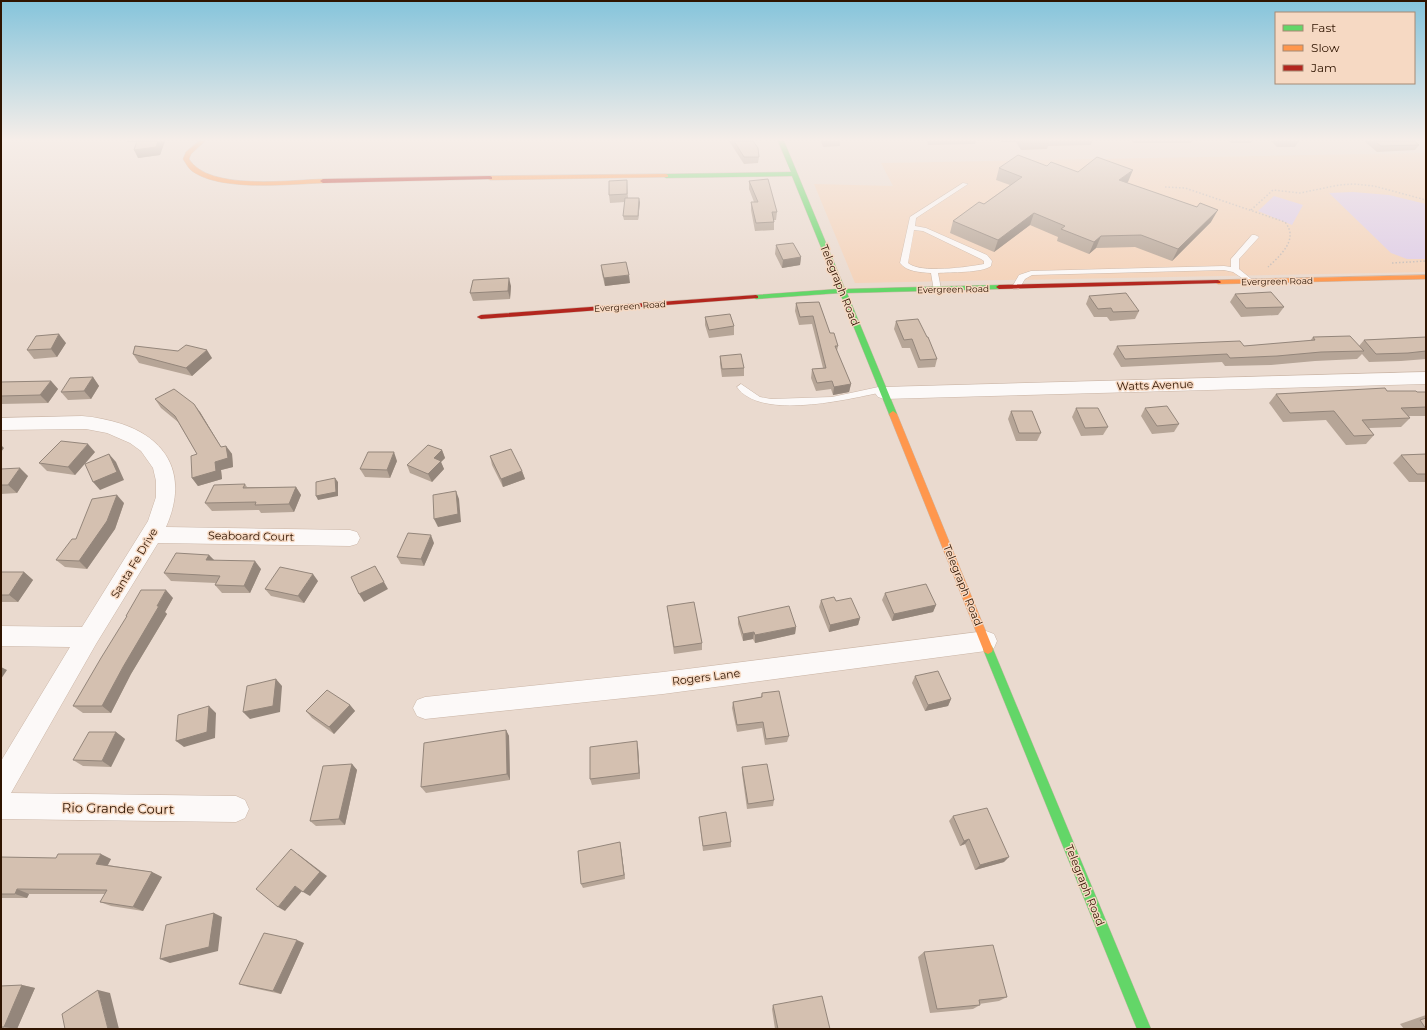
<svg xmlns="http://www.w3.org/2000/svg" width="1427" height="1030" font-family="Montserrat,sans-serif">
<rect width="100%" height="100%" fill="#eadacf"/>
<!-- built -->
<path fill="#f4d3ba" d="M1426,153v119l-571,11 -41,-99 79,2 -12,-23z"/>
<!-- green -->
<path fill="#decde8" d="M1353,192l36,3 37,9v55h-19l-16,-6 -62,-60z
M1274,196l29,9 -11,20 -34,-14z"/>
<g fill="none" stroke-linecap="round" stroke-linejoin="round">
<!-- lane casing -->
<g stroke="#cbb6a7" stroke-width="1">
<path id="lane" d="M963,183l5,1 -52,34 -1,8 11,2 61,27 5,6 -1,5c-9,7 -41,6 -53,7l3,16 -1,2h-6l-3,-18c-11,-1 -24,-1 -31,-10l10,-46zM914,230l9,1 58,28 3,2v3c-16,3 -64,10 -76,-1z
M1252,235h3l4,2 -20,22v10l16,13 -4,2 -18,-12 -9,-2 -192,5 -7,4 -6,10h-6l-1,-2 7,-12 12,-4 193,-5 7,1v-8z
M741,384l19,13 11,2 61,-2 51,-11 4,3 -4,3c-34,7 -123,29 -146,-5z"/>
</g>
<!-- street casing -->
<g stroke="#cbb6a7" stroke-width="1">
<path id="street" d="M1426,372v12l-542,15 -6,-2 -3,-4 3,-4 6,-2z
M82,416c14,1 27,4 40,8 50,17 65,56 44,103l184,3 7,2 3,6 -3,6 -7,2 -192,-3 -62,101 -85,149 225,3 9,4 4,9 -4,9 -9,4 -235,-3v-58l69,-114 -69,-1v-20l81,1 66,-106 8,-24v-16l-3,-13 -12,-17 -11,-8 -23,-10 -21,-4 -85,1v-12z
M986,631l8,3 3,7 -3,7 -8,3 -323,43 -238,25 -8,-3 -4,-8 4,-8 8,-3 238,-25z"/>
</g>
<!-- fast casing -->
<g stroke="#cbb6a7" stroke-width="1">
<path id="fast" d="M778,141h6l61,148 154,-4 3,2 -3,2 -152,4 50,121 -1,2h-6l-1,-2 -49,-121 -84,6 -3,-2 3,-2 82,-6 -46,-113 -126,2 -3,-2 3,-2 125,-2z
M988,644l4,2 1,3 158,380h-14l-154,-380 1,-3z"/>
</g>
<!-- slow casing -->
<g stroke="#cbb6a7" stroke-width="1">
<path id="slow" d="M199,141h6l-14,13 -2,5c19,32 101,21 134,20l3,2 -3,2c-34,1 -102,9 -131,-12 -4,-3 -6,-8 -9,-12l3,-7z
M666,174l2,1v2l-178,3 -3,-2 3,-2z
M1426,275v4l-208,5 -3,-2 3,-2z
M893,411l4,3 96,235 -1,3 -4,2 -4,-2 -1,-3 -94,-235z"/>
</g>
<!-- jam casing -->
<g stroke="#cbb6a7" stroke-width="1">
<path id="jam" d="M490,176l2,1v2l-169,4 -3,-2 3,-2z
M1218,280l3,2 -1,1 -221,6 -3,-2 3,-2z
M756,295l2,1v2l-277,21 -4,-2 4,-2z"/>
</g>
<!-- path -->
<path stroke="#c5bcb7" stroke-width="1.5" stroke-dasharray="1.5 2" stroke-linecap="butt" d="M1165,187l20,1 100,34c14,17 -4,33 -17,45
M1251,210l22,-20 27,3 39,-8 15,-1 20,2 52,14
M1392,263l34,-2"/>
<!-- lane -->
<use href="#lane" fill="#fcf9f8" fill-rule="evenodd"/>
<!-- street -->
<use href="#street" fill="#fcf9f8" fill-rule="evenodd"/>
<!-- fast -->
<use href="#fast" fill="#63d668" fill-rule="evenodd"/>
<!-- slow -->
<use href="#slow" fill="#ff974d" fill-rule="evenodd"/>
<!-- jam -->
<use href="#jam" fill="#b3261e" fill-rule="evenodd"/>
</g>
<!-- wall -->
<path fill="#b6a597" d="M127,141h38l-5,14 -22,3 -1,-16h-9z
M729,141h24l6,16 -1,6 -14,1z
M821,141h19v5l-17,1z
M927,141h49l-1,3 -47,1z
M1000,141h92l-1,4 -43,1 -1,3 -26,1 -5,-8h-15z
M1132,141h60l-1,2h-57z
M1229,141h23l-1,2h-20z
M1271,141h28l-4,6h-18z
M1364,141h50l5,4 -4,5 -38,2z
M1047,166l81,16 -1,1 84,39 -39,39 -37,-14 -39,1 -7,6 -32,-13 1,-4 -28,-12 -36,27 -44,-19 3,-12 31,-17 26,-19 -14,-5 3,-12z
M627,180l1,18 12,4 -2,18h-14l-1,-4 2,-14 -15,1 -1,-8z
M749,181l28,31 -1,8h-2v10l-19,1 -4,-21v-8h3l-5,-13z
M776,245l25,12 -1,8 -18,3 -7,-14z
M601,265l29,18 -25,3 -3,-12z
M511,286l-1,13 -37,2 -3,-8z
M1235,294l49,13 -6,8 -37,2 -11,-15z
M1089,296l50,15 -4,8 -25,2 -3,-4h-13l-8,-13z
M819,302l11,31 8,13 -1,5 14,33 -2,8 -16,3 -2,-6 -15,2 -5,-13 1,-9 11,-1 -11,-44 -13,1 -4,-14 1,-8z
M705,317l29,9v9l-25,3 -4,-13z
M896,321l41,38 -2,8 -17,1 -8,-20h-8l-8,-19z
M1313,337l46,9 5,-6 62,-3v22l-25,2 -32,1 -7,-8 -5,5 -42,2 -44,4 -46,1 -3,-4 -101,5 -8,-13 4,-8h127l66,-5z
M66,343l-9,14 -23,2 -7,-9z
M178,351l34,7 -20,18 -53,-13 -6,-9z
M720,356l24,12v8l-22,1 -2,-13z
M93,377l6,9 -8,13 -23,1 -7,-8z
M51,381l7,8 -10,14 -47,1v-22z
M1387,391l30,1h9v24h-17l1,2 -9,9 -32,1 5,7 -8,9 -20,1 -20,-25 -43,2 -14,-19 7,-9z
M155,399l45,13 21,35 5,-1 6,8 1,13 -12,3 1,9 -24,7 -6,-8 5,-24 -19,-32 -17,-14z
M1076,408l32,19 -5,8 -22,1 -9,-19z
M1145,408l34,16 -5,8 -22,2 -11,-18z
M1011,411l30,22 -4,8h-21l-8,-22z
M442,450l3,8 -4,4 3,7 -12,13 -22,-9 -3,-8z
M95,452l-20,23 -28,-4 -8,-8z
M1426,454v28h-17l-16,-19 8,-8z
M490,456l32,15 3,8 -22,8 -11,-22z
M397,461l-7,17 -25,-1 -5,-8z
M1,469l27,7 -11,17 -16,1z
M245,484l2,3h49l5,8 -7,17 -33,1 -2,-3 -47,1 -7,-8z
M124,503l-9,26 -28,40 -22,-2 -9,-7 20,-21z
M434,543l-10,23 -23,-2 -4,-7z
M209,555l5,5 47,9 -11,24h-28l-7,-8 1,-2 -45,-2 -7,-8z
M1,572h23l9,8 -15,22h-17z
M318,581l-14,22 -33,-7 -6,-7z
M885,593l51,12 -3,7 -41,9 -10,-21z
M173,598l-8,14 2,2 -36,60 -20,39h-28l-10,-7 54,-89 -1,-1z
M821,600l15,1 24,17 -2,7 -29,7 -10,-25z
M667,606l35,37v7l-28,4z
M738,617l58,10 -1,7 -40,9 -2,-4 -10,2 -5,-17z
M915,676l36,23 -3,7 -23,5 -13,-28z
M762,693l27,43 -2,6 -22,3 -3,-17 -25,4 -5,-24 1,-6 28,-5z
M350,705l5,6 -21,23 -22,-16 -6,-7z
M506,730l3,6 1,44 -84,13 -5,-6z
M116,732l9,7 -14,28 -28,-1 -10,-6z
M638,747l2,32 -48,6 -2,-6z
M352,764l5,6 -12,55 -29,1 -6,-5z
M742,767l32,33 -1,6 -26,3 -5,-36z
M953,816l51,46 -29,8 -10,-26 -5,2 -11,-25z
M699,817l32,25v5l-28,4z
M621,848l4,31 -42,9 -2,-4z
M1,857l110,2 -3,6 44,7 10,5 -19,34 -32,-5 -11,-4 5,-8h-76l-2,4h-26z
M304,943l-23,51 -33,-7 -9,-3z
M924,952l83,45 -8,4 -20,3 1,1 -7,4 -43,4 -12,-56z
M22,985l13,3 -18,41h-16v-43z
M773,1005l57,24h-55l-3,-20z
M1426,1015v14h-22l-4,-5z"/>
<!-- shaded-wall -->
<path fill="#94867b" d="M158,141h7l-5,14 -22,3 -4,-8z
M1133,170l-5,12 -14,10 5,-12z
M639,198l1,4 -2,18v-4z
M1218,210l-7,12 -39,39 6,-12z
M1034,213l-4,12 -36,27 4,-12z
M1101,236l-5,12 -7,6 5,-12z
M801,257l-1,8 -18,3 1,-8z
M629,275l1,8 -25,3 -1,-8z
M509,278l2,8 -1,13 -2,-8z
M59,334l7,9 -9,14 -6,-8z
M207,350l5,8 -20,18 -6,-8z
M93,377l6,9 -8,13 -7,-8z
M51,381l7,8 -10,14 -8,-8z
M851,384l-2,8 -16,3 1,-8z
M194,404l6,8 26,43 -5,-8z
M88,444l7,8 -20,23 -7,-8z
M1,445l3,3 -3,4z
M226,446l6,8 1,13 -12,3 1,9 -24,7 -6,-8 23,-16z
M442,450l3,8 -4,4 3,7 -12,13 -4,-8 6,-16z
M394,452l3,9 -7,17 -3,-8z
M109,454l7,8 8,18 -24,10 -7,-8z
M20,468l8,8 -11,17 -9,-8z
M522,471l3,8 -22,8 -2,-8z
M335,478l3,4v14l-20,4 -2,-4z
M296,487l5,8 -7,17 -5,-8z
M456,491l3,8 2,23 -23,5 -4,-8z
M117,495l7,8 -9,26 -28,40 -8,-8z
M431,535l3,8 -10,23 -3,-7z
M209,555l7,7 -10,-2z
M255,561l6,8 -11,24 -6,-7z
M375,566l13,23 -24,13 -5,-8z
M24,572l9,8 -15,22 -9,-7z
M313,574l5,7 -14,22 -6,-7z
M166,590l7,8 -8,14 2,2 -36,60 -20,39 -9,-7 21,-39z
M936,605l-3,7 -41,9 2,-7z
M860,618l-2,7 -29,7 1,-7z
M796,627l-1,7 -40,9v-8z
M754,632l-1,7 -10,2v-7z
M1,667l6,3 -6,9z
M276,679l6,7 -2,26 -30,7 -7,-7z
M951,699l-3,7 -23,5 3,-6z
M350,705l5,6 -21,23 -5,-7z
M209,706l7,7 -1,25 -31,9 -8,-6z
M506,730l3,6 1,44 -3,-6z
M116,732l9,7 -14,28 -9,-6z
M637,741l1,6 2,32 -1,-6z
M352,764l5,6 -12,55 -6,-6z
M969,839l-4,5 -5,2 4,-5z
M620,842l1,6 4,31 -1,-4z
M101,854l10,5 -5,9 -10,-4z
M298,854l29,22 -17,20 -7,-4z
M1009,857l-5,5 -29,8 5,-5z
M152,872l10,5 -19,34 -10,-4z
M295,886l7,5 -17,20 -7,-4z
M17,889l12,5 -2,4 -12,-4z
M214,913l8,4 -4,34 -48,12 -10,-4z
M297,940l7,3 -23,51 -8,-3z
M22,985l13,3 -18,41 -13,-2z
M98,990l12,3 9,36h-11z"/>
<!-- building -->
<path fill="#d4c0b0" stroke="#94867b" d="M137,141h21l-2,6 -22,3z
M734,141h19l5,7 1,9h-15z
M1021,141h27l1,2h-26z
M1374,141h40l5,4 -38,1z
M1018,155l29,11 4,-4 27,10 19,-15 36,13 -14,10 78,27 3,-4 18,7 -40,39 -37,-14 -40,1 -7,6 -33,-13 4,-3 -31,-13 -36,27 -45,-19 26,-19 5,2 38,-27 -23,-9z
M768,179l9,33h-5l2,10 -18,1 -5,-21h7l-9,-21z
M627,180v14l-18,1v-14z
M625,198h14l-1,18h-15z
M793,243l8,14 -18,3 -7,-15z
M626,262l3,13 -25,3 -3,-13z
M509,278l-1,13 -38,2 3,-13z
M1271,292l13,15 -38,1 -11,-14z
M1126,293l13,18 -26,1 -2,-4 -13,1 -9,-13z
M819,302l11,31h4l4,13h-3l16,38 -17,3 -2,-6 -15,2 -5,-14 14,-1 -13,-52 -13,1 -4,-14z
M730,314l4,12 -25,4 -4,-13z
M918,319l9,18h1l9,22 -17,1 -8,-21 -8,1 -8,-19z
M59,334l-8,15 -24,1 9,-14z
M1350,336l14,15 -43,1 -44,4 -47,2 -3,-4 -102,5 -8,-13 123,-5 4,5 71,-6 -2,-3z
M1426,337v14l-18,2 -32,1 -12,-14z
M186,345l21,5 -21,18 -53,-14 2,-8 43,5z
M741,354l3,14 -22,1 -2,-13z
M93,377l-9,14 -23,1 9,-14z
M51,381l-11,14 -39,1v-14z
M1385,388l2,3h29l1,1h9v15l-25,1 9,10 -48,2 12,15 -20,1 -20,-25 -44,2 -14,-19z
M174,389l20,15 27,43 5,-1 2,12 -13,4 1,9 -24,7 -1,-22 6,-2 -22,-38 -20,-17z
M1167,406l12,18 -22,2 -12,-18z
M1076,408h22l10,19 -23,1z
M1011,411h21l9,22h-22z
M61,441l27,3 -20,23 -29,-4z
M428,445l14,5 -8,8 7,3 -13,13 -21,-9z
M511,449l11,22 -21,8 -11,-23z
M368,452h26l-7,18 -27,-1z
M109,454l8,18 -24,10 -8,-18z
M1426,454v20h-9l-16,-19z
M20,468l-12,17h-7v-16z
M335,478l1,14 -20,4v-14z
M245,484l-2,4 53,-1 -7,17 -34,1 1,-3 -51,1 9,-18z
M456,491l2,23 -24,5 -1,-24z
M117,495l-10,26 -28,40 -23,-1 16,-21h4l16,-40z
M408,533l23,2 -10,24 -24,-2z
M176,553l33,2 -3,5 49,1 -11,25 -29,-1 5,-9 -56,-3z
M375,566l9,16 -25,12 -8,-17z
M280,567l33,7 -15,22 -33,-7z
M1,572h23l-15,23h-8z
M926,584l10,21 -42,9 -9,-21z
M141,590h25l-9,16h2l-36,61 -21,39h-29l28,-48 26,-42h-1z
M834,597l2,4 15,-3 9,20 -30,7 -9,-25z
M694,602l8,41 -28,4 -7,-41z
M789,606l7,21 -41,8 -1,-3 -11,2 -5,-17z
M938,671l13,28 -23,6 -13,-29z
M276,679l-3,27 -30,6 4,-26z
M327,690l23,15 -21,22 -23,-16z
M779,691l10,45 -23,3 -3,-17 -26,3 -4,-23 29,-5v-4z
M209,706l-2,26 -31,9 2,-26z
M506,730l1,44 -86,13 3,-44z
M89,732h27l-14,29 -29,-1z
M637,741l2,32 -49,6v-32z
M352,764l-13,55 -29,2 13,-55z
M767,764l7,36 -26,4 -6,-37z
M987,808l22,49 -29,8 -11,-26 -5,2 -11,-25z
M726,812l5,30 -28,4 -4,-29z
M620,842l4,33 -43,9 -3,-33z
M291,849l29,23 -17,20 -8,-6 -17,21 -22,-18z
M58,854h43l-5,10 56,8 -19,35 -33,-5 7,-12 -90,-1 -2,5h-14v-37l55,1z
M214,913l-5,34 -49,12 6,-34z
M264,933l33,7 -24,51 -34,-7z
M993,945l14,52 -28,3 1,5 -43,4 -13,-57z
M22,985l-18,42h-3v-41z
M98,990l10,39h-43l-3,-15z
M822,996l8,33h-52l-5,-24z
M1426,1018v11l-6,-9z"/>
<!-- sky -->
<linearGradient id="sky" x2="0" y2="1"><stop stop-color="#85c4db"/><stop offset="0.49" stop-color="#f6eee9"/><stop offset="1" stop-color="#f6eee9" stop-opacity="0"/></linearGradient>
<rect width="1427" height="285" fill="url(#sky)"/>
<g text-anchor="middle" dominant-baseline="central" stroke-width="3" stroke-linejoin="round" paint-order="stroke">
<!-- far-street labels -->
<g font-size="9" fill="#2f1400" stroke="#f6d9c3">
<text transform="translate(1277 281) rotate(-1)">Evergreen Road</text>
<text transform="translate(953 289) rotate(-1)">Evergreen Road</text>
<text transform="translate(630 306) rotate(-4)">Evergreen Road</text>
</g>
<!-- street labels -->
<g font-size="11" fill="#2f1400" stroke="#f6d9c3">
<text transform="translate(840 285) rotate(68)">Telegraph Road</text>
<text transform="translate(1155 385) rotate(-2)">Watts Avenue</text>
<text transform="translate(251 536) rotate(1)">Seaboard Court</text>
<text transform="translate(134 563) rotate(-59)">Santa Fe Drive</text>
<text transform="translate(963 585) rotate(68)">Telegraph Road</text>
<text transform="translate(706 677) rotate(-7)">Rogers Lane</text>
<text transform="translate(1085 885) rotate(68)">Telegraph Road</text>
</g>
<!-- near-street labels -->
<g font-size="13" fill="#2f1400" stroke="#f6d9c3">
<text transform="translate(118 808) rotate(1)">Rio Grande Court</text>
</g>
</g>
<!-- border -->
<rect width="1427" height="1030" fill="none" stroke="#2f1400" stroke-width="4"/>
<!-- legend -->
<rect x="1275" y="12" width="140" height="72" fill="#f6d9c3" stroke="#a68a75"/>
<rect x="1283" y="25" width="20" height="6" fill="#63d668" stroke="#a68a75"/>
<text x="1311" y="32" font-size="12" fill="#2f1400">Fast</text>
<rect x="1283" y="45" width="20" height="6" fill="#ff974d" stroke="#a68a75"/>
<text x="1311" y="52" font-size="12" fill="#2f1400">Slow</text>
<rect x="1283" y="65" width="20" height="6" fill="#b3261e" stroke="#a68a75"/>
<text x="1311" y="72" font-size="12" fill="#2f1400">Jam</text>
</svg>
